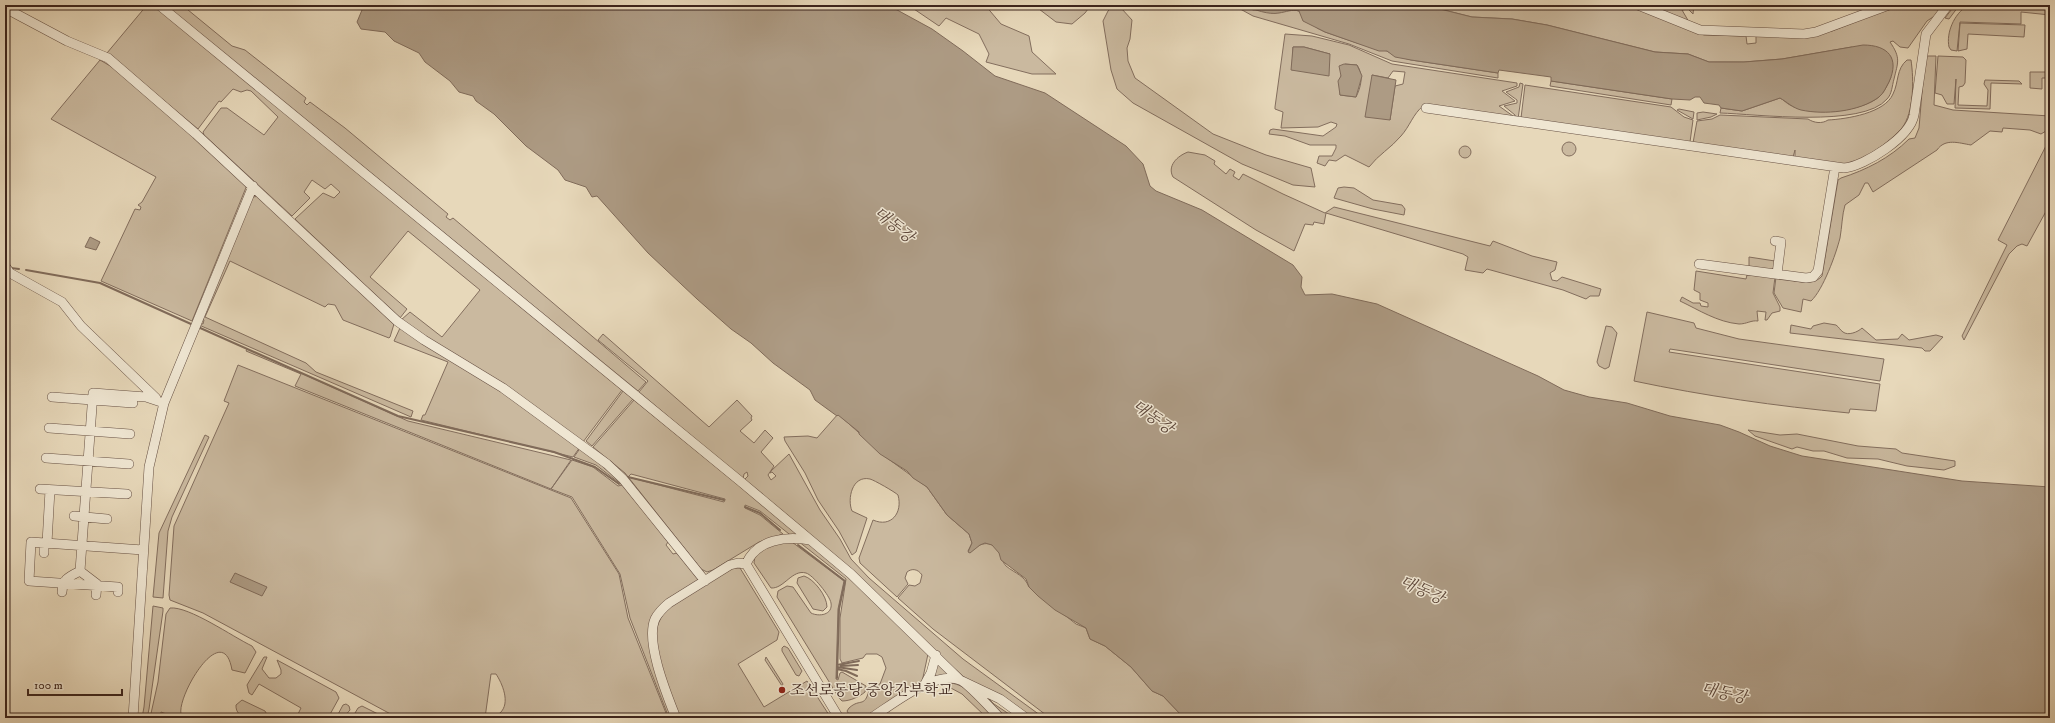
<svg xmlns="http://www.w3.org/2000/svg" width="2055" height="723" font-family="'IM FELL DW Pica','Noto Serif KR',serif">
<rect width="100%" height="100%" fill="#e7d8ba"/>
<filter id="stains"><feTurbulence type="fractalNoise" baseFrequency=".005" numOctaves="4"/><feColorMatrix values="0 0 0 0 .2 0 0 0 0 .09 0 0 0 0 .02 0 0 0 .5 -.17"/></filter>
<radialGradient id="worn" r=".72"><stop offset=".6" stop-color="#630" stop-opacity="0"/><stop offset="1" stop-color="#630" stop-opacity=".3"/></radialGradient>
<!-- green -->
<path fill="#cab99f" stroke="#836e5e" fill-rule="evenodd" d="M147,5h6l469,385 -39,52 -182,-122 9,-8 32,25 38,-47 -72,-59 -38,46 37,32 -7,9 -105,-99 28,-26 11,5 6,-6 -9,-8 -6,5 -13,-9 -8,12 6,6 -18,18 -88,-81 -1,-3 18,-24h6l37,27 14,-18 -27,-26 -4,-1 -6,2 -8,-3 -12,13 -2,-1 -21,28 -91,-76z
M165,5h17l50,41 13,4 61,48 -2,4 3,3 3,-3 35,26 103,86 -2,3 4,3 3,-2 193,164 -8,9z
M911,5h74l16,19 28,12 3,16 24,22h-24l-46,-12 3,-8 -10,-20 -33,-16 -7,8 -28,-19z
M1038,5h53l-6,8 -13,11 -16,-2 -17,-13z
M1233,5h12l8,5h42l4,1 18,17 8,4 32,11 30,8 7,4 17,5 87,13v5l-106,-17 -43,-17 -96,-28z
M1424,5h206l74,30 42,1 1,8 9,-1v-7l76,-5 65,-26h44l-5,10 -9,6 -19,27 -8,-1 -7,-6 -3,1c11,16 8,20 4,37 -2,7 -2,15 -7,20 -24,29 -131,15 -167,14l1,-5 21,3 38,-13c4,2 6,5 10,7 20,12 73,7 90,-9 5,-5 8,-12 11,-19l-39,-30 -70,12 -38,3h-35l-21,-8 -33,-2 -108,-27 -35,-6 -40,-2z
M1645,5h49l-1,9 -5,-5 -6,1 7,12z
M1955,5h8l-5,2 -9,12 -4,-1z
M2050,5v10l-29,-3v12l-61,-2 -3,29 -6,-1 -2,-3c-3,-14 5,-33 18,-41z
M1112,7l9,1 11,12 -2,19 -3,9 1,13 7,17 78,56 53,21 45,13 4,19 -22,-2 -51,-21 -109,-61 -16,-14 -6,-19 -8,-49 5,-10z
M1960,23l65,2 -1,12 -56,-3 -1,15 -9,2z
M1285,34l27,2 37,9 43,19 125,19v3l-15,5 13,10 -16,5 14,10 -90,-10c-10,8 -13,20 -22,30 -10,12 -23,19 -32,31l-24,-12 -9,6 -7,-1 -4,6 -8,-3 2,-7h13l4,-8v-3h-26l-25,-9 -16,-2 1,-4 3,-1 50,7 13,-9 1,-3 -6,-2 -13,5 -37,1 2,-16 -8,-3v-2zM1293,47h11l26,7 -38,16zM1345,64l12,1c7,10 4,22 -1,32l-16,-2v-16zM1393,71l12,1 -2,12 -8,2 -5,34 -18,-45 16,3z
M1925,56h11l-2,49 19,5 97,6 -4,15 -5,3 -11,-4 -27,-2 -1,4 -12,-1 -19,14c-12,-2 -26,-7 -34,5l-64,42 -5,-9h-3l-6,12 -14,10c-3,10 -3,22 -5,33 -4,16 -17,52 -29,63l-8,-2 -2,13 -18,-4 -9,-15 2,-16c14,2 36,11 46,-1l16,-96 3,-2c25,-8 49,-20 68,-39l6,-1 4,-10z
M1938,56l25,1 3,3 -1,23 -2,3 -4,1 -1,18 29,1 1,-16 -4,-6 1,-4 34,1 3,3 -31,-1 -1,26 -35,-1 1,-29 -2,25h-7l-5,-9 -7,-2z
M100,60l12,7 83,68 52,50 -55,136 -91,-40 34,-72 5,1 1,-3 -3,-2 4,-3 14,-25 -105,-58z
M1907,60h4c3,20 3,52 -9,68 -7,9 -17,16 -26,22 -8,5 -17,13 -27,14 -14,2 -39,-4 -54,-7v-7l-2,7 -100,-14 4,-22 15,-2 8,-4 88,4c6,4 14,5 20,1 19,-1 57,-7 65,-26 6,-12 3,-25 14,-34z
M2030,72h20v6h-8v11l-12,-1z
M1551,81l121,18 -1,6 -121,-19z
M1520,83l3,1 -5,35h-3v-4l-11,-9 13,-3v-3l-11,-8 13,-5z
M1525,85l146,22 13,10 9,3 -3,22 -169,-24z
M1679,109l15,3 -1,7 -16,-9z
M1703,112l14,2 -6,3 -14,3v-7z
M2050,138v66l-23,42 -5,-2 -5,2 -8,8 -45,86 -2,-4 45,-91 -9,-5z
M1562 149a7 7 0 1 1 14 0a7 7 0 1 1-14 0Z
M1459 152a6 6 0 1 1 12 0a6 6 0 1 1-12 0Z
M1188,152l17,3 10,6 -1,3 12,10 4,-5 5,3 -2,4 6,4 4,-6 40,20 42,19 9,-6 156,39 3,-5 39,15 25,6 -2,8 -5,3 2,7 5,1 5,-4 39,12 -2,7h-9l-4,3 -23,-9 -76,-21 -4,4 -18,-3 3,-13 -5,-3 -137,-41 -2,11 -10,-2 -1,3 -8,-1 -11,27 -38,-21 -83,-53c-6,-11 4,-21 15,-25z
M1344,187l10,1 19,12 29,5 3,4 -1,6 -31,-6 -39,-11 4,-10z
M261,196l133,128 -4,13 -1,1 -46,-18 -8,-15 -7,-1 -3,3 -95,-46 -25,56 101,46 10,9 97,39 -2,6 -212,-92 1,-2 3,1 1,-4 -3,-2 51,-121z
M1749,257l26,4v9l-26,-2z
M1696,271l50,8 1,-4 28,2 -2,16 7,14v4l-8,2 -5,7h-2l1,-8 -9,-1 1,10c-7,-1 -11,3 -19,3 -22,-2 -40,-14 -59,-23l2,-4 11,6h7l1,3 7,1v-4l-8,-3v-7l-6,-3z
M1647,312l47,11 2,5 43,11 145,20 -4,22 -210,-32 -1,3 211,32 -4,27 -26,-2 -1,4c-73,-7 -144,-17 -215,-32z
M1824,323l12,2c3,2 4,5 7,7 5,4 15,0 19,-4l14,12 22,-1 4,-5 7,6 27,-5 7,2 -13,14h-5l-3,-3 -132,-15 1,-8 20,4 2,-3z
M1606,326l6,1 5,6 -8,34 -4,2 -6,-3 -2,-4z
M400,328l102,62 78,57 -7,10 -152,-37 2,-5h2l23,-53 -54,-21z
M603,334l106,93 28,-27 15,16 -1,2 1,2 -12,11 14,12 11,-13 8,8 -12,14 13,14 -6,9 3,5 5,-4 -4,-4 -2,1 1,-2 18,-17 31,56 20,29 11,20 18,19 94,81 81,59h-14l-66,-41 -220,-197 4,-4 -1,-4 -3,2 -1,5 -104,-87 9,-11 -50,-41z
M247,349l161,72 163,39 -20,29 -256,-103 6,-12 -55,-23z
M238,365l333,133 48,76 9,44 40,100h-176c2,-2 6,-3 8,-5 11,-10 2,-30 -4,-39h-5l-6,44h-87l-195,-105 -33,-13 -1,-5 5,-69 55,-123 -5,-2z
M623,391l10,8 -41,47 -6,-5z
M634,400l196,160 98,94 -6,28 -54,36h-17l-4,-7 2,-3c12,-11 16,2 21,-22l10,-2 6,-16 -4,-11 -5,-3h-11l-3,4 -21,5 -2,-4v-41l6,-39 -86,-68 -15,-6v3l15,7 23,19 -24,8 -46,28 -6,2 -6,-3 -76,-96 -32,-26zM631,474l94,25v1l-1,2 -96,-25z
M838,414l49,44 40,29 20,28 22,19 3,9 -4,8 2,1c8,-8 21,-14 29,0 3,5 3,10 7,14 10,8 18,9 23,21l47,37 10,4 4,11 15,7 26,21 21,24 11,5 21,22h-134l-117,-89 -35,-31 11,-13 6,1 5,-3 2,-8c-4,-6 -10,-7 -15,-3l-2,6 3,6 -11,13 -37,-34 -1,-5 14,-38c18,8 30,-7 25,-25 -3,-3 -24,-15 -28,-16 -18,-4 -23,20 -18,32l15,7 -11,34 -4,3 -13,-24 -21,-31 -13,-27 -20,-32 -1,-4 24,-1 9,2z
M1748,430l32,5 17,-1 61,12 38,3 6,4 53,8v5l-11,4 -37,-4 -29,-7 -31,-1 -23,-7h-11l-16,-4 -5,2 -37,-13z
M205,435l4,2 -37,80 -4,14 -5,67 -10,-1 6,-64z
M581,447l5,6 35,28 47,61 -2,3 7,9 4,-1 21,26 -47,48 23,91h-5l-39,-100 -10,-44 -48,-77 -21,-8 21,-29 21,7 25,19 4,-1 -26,-20 -22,-8z
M792,542l52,39 -6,28 -2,70 2,1 2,-7 2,-1 24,14 -1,6c-6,5 -15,9 -23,9l-3,-3 -62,-101 1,-6 9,-5 6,1 18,26c8,4 22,2 20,-10 -1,-7 -18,-28 -25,-30 -14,-4 -22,16 -35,15l-17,-25 1,-8 18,-11z
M731,568h9l39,64 -2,8 -39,24 26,43 43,-26 24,37h-151c-9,-24 -24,-58 -24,-83 0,-11 7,-22 15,-30z
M804,576c10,3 23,20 23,31l-4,4 -10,-2 -16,-26 1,-5z
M153,606l10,2v3l-14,98 -2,9h-5l2,-11z
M170,608c19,-2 63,29 82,38l4,6 -11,21 -13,-3c-9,-52 -55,25 -51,44l5,4h-9l-16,-6 -1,6h-10l8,-36 8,-68z
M784,646l4,2 14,23 -3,5 -3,-1 -14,-24v-3z
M264,657h3l-5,12 7,9h7l5,-4v-4l-4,-10 59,32 3,6 -11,20h-32l5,-10 -42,-24 -7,11 -3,-2 -2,-8z
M766,657l17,27 -1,2 -17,-26z
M937,664l15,10 -18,4z
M950,683c18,1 35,24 47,35h-10l-25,-24 -13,-7z
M986,696l8,8 21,14h-10l-19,-17z
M242,700l23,11 4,7c-11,0 -34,3 -33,-13z
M346,704l3,2 1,4 -7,8h-7l7,-13z
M362,706l24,12h-34l6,-10z"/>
<!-- water -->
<path fill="#ad9b84" stroke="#806b5a" d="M356,5h532l44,24 31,22 32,25 50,17 81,53 17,18 7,22 6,5 46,19 91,55 9,12 -1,10 4,8 27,-1 45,10 161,72 26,14 25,7 38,6 43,13 50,9 19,7 31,14 32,10 160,25 88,6v231h-866l-21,-22 -11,-5 -21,-24 -26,-21 -15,-7 -4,-11 -31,-18 -17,-14 -9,-9 -3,-8 -25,-19 -2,-7 -7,-8 -7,-2 -5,2 -10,8 -2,-1 4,-9 -3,-9 -22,-19 -20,-28 -14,-9 -6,-7 -27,-17 -21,-20v-2l-21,-17 -1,1 -22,-16 -5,-10 -37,-27 -22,-20 -20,-14 -34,-30 -49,-46 -51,-57 -5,1 -6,-10 -21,-7 -7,-10 -32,-24 -32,-32 -18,-13 -3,-5 -14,-4 -9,-11 -25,-19 -6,-9 -25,-12 -9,-9 -24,-3 -4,-7 5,-12z
M1245,5h179l48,12 40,2 35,6 108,27 33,2 21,8h35l38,-3 81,-14c25,0 37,13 26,37 -3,5 -5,11 -10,15 -20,15 -55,18 -78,13 -8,-2 -14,-8 -21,-12l-38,13 -21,-3 -2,-3 -15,-2 -4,-6h-5l-5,3 -18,-1 -121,-18v-4l-52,-7 -1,3 -87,-13 -16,-3 -8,-6h-8l-54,-19 -22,-11 -4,-10c-7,-2 -13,1 -20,2 -10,2 -25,-3 -34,-8z
M1293,47h11l26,7 -1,22 -38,-6z
M1344,64l13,1 5,11 -6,21 -16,-2 -2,-14 3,-5 -2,-10z
M1372,75l24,5 -6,40 -25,-3z
M90,237l10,5 -4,8 -11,-3z
M235,573l32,14 -5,9 -32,-14z"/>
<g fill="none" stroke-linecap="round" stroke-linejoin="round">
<!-- stream -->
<path stroke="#806b5a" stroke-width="2" d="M11,268l8,1
M26,270l74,13 91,41
M198,327l200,89 156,36 41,15 24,17
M628,477l96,23
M745,507l15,6 20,17
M798,545l47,36 -6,28 -2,69
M837,665l22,-4
M841,666l17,-1
M837,667l20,3
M837,669l9,2 11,5"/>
<!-- minor casing -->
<g stroke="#675144" stroke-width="10">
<path id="minor" d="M159,5l581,476 111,93 109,106 40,19 26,19
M1638,5l62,25 104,4 12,-2 73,-27
M5,8l62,33 41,17 88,76 201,187 27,19 79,48 104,76 16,15 82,102
M1426,108l418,60c21,-2 66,-31 70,-53l12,-81 22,-29
M1775,241l6,1 -4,32
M1699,264l107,14 7,-1 5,-6 17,-104
M5,266l5,7 52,29 19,24 75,72
M52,397l81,6
M49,428l81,6
M46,458l83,6
M40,489l87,5
M74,516l33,3
M47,543l3,-53
M44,553v-10
M746,564c11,-25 40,-28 64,-24
M80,571l13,-178 53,4 18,6
M80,571l17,13 -1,11
M62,592c1,-13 6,-15 18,-21
M118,592v-5l-89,-6 2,-39 112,8
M925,684l6,-11 5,-18
M133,718l16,-251 15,-64 89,-217
M676,718c-9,-23 -31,-76 -21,-99 3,-6 8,-11 14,-16l61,-38 8,-2 8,1 93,154
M871,718c21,-13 63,-48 89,-38 9,4 32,30 40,38"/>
</g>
<!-- minor -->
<use href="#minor" stroke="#efe6d2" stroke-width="9"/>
</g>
<!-- markers -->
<circle fill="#8f2418" stroke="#efe6d2" stroke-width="1.5" cx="782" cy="690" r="4"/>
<g text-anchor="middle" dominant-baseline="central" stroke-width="3" stroke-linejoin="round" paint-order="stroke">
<!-- poi labels -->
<g font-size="15" fill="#3c241c" stroke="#efe6d2" text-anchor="start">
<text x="790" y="690">조선로동당 중앙간부학교</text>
</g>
<!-- water labels -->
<g font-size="16" font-style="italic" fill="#5e483b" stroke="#efe6d2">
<text transform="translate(894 225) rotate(39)">대동강</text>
<text transform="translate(1153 417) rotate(36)">대동강</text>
<text transform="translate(1422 590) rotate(25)">대동강</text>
<text transform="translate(1724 693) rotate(13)">대동강</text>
</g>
</g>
<!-- margin -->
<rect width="2055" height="723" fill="none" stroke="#e7d8ba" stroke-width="20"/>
<rect x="6" y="6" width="2043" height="711" fill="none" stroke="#3c241c" stroke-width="2"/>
<rect x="10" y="10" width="2035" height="703" fill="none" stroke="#3c241c"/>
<!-- scale -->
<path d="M28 689v6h94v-6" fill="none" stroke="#3c241c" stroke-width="2"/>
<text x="34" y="689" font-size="12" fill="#3c241c" stroke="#efe6d2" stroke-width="3" paint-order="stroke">100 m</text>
<rect width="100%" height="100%" filter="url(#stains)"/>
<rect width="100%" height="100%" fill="url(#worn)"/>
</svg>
